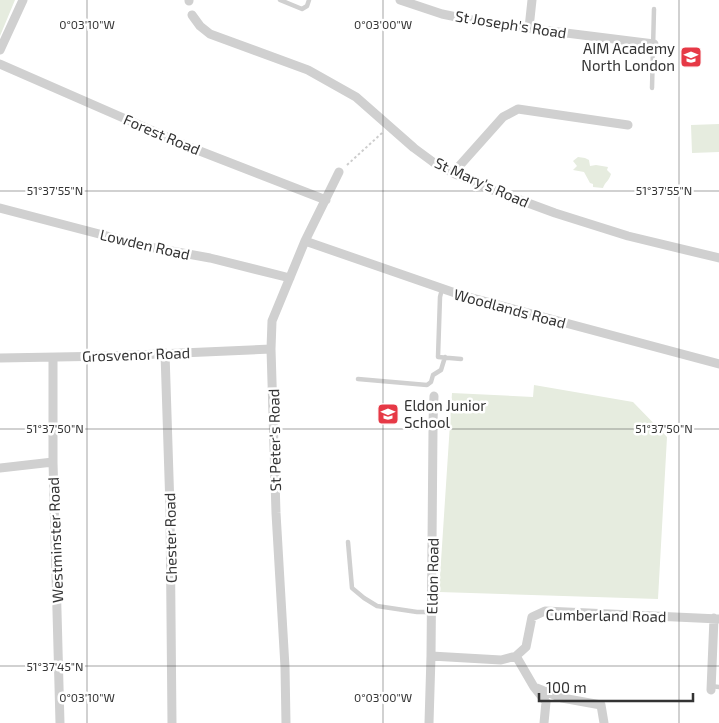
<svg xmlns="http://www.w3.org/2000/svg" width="719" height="723" font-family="'Exo 2',sans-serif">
<rect width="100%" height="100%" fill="#fff"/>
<!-- green -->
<path fill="#e6ecdf" d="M0,0h15l-15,36z
M719,124v28l-27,1 -1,-28z
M578,157l7,1 4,2 1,6 6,-1 12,2 -1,3 4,4c-2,7 -6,8 -8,14l-10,-1v-3l-3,-1 -6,-11 -11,-2 4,-4 -4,-5z
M534,385l99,17 34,35 -9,162 -219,-7 13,-199 81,4z"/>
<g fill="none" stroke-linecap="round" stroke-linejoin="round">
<!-- path -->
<path stroke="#cdcdcd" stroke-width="2" stroke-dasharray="2.5 2.5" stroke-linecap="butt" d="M347,165l35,-32"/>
<!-- lane -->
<path stroke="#d0d0d0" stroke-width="4.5" d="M280,0l22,9 5,-3 2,-6
M652,88l2,-79
M442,289l-2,8 -2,60 23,2
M358,379l69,6 4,-3 2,-7 8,-5 4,-13
M348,542l4,46 12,10 13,8 40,6h15
M711,686l8,1"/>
<!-- street -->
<path stroke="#d0d0d0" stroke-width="9" d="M400,0l42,14 44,9 168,21
M189,1v-1
M192,15l8,11 10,8 98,36 48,27 58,51 19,14 20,11 37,16 65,24 73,23 91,22
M529,28l3,-28
M0,50l23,-50
M0,64l192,84 134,52
M453,173l50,-56 15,-8 110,16
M0,208l149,39 61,11 80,20
M305,241l156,54 258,69
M165,353l5,155 2,215
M0,358l113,-2 158,-7
M53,358v104l7,261
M433,421l1,-25
M0,468l53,-6
M431,656l70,4 15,-4 10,-9 6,-30 13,-6 174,8
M516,656l18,31 12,15 -2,21
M534,687l28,11 39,7 3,18
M711,690l3,-72
M286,723l-1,-56 -9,-154 -5,-164 1,-28 33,-80 34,-69
M429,723l2,-67 2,-226"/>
</g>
<!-- ticks -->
<path fill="none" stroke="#333" stroke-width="1" stroke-opacity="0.45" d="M87,0v723M383,0v723M679,0v723M0,191h719M0,429h719M0,666h719"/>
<!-- icons -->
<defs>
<g id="school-square" transform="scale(1.125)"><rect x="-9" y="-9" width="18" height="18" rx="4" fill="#e63946" stroke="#fff"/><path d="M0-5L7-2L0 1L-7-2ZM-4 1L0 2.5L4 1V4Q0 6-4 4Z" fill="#fff"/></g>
</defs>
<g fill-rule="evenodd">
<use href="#school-square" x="691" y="57"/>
<use href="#school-square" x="388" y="414"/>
</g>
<g text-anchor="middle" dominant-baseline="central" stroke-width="5" stroke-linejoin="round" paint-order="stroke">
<!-- street labels -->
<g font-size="15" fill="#333" stroke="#fff">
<text transform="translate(511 24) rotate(9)">St Joseph's Road</text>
<text transform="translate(162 134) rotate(23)">Forest Road</text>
<text transform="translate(482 182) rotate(24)">St Mary's Road</text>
<text transform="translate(145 244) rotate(13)">Lowden Road</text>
<text transform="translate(510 308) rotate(15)">Woodlands Road</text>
<text transform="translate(136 354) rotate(-2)">Grosvenor Road</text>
<text transform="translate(274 440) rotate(-91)">St Peter's Road</text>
<text transform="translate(170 538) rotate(-91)">Chester Road</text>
<text transform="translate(55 540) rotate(-92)">Westminster Road</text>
<text transform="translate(432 576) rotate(-89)">Eldon Road</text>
<text transform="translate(606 615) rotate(1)">Cumberland Road</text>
</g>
<!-- poi labels -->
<g font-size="15" fill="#333" stroke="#fff" text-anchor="end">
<text x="675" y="48">AIM Academy<tspan x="675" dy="17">North London</tspan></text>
<text x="404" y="405" text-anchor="start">Eldon Junior<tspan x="404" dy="17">School</tspan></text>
</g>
</g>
<g font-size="12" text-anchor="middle" fill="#333" stroke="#fff" stroke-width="5" stroke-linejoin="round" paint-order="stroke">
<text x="87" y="29">0°03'10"W</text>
<text x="383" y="29">0°03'00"W</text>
<text x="55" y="195">51°37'55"N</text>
<text x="664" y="195">51°37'55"N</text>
<text x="55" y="433">51°37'50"N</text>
<text x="664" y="433">51°37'50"N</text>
<text x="55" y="671">51°37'45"N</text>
<text x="87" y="702">0°03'10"W</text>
<text x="383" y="702">0°03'00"W</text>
</g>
<!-- scale -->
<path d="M539 693v8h154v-8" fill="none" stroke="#333333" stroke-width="2.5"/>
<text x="546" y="693" font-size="15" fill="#333333" stroke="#ffffff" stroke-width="4" paint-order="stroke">100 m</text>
</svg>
